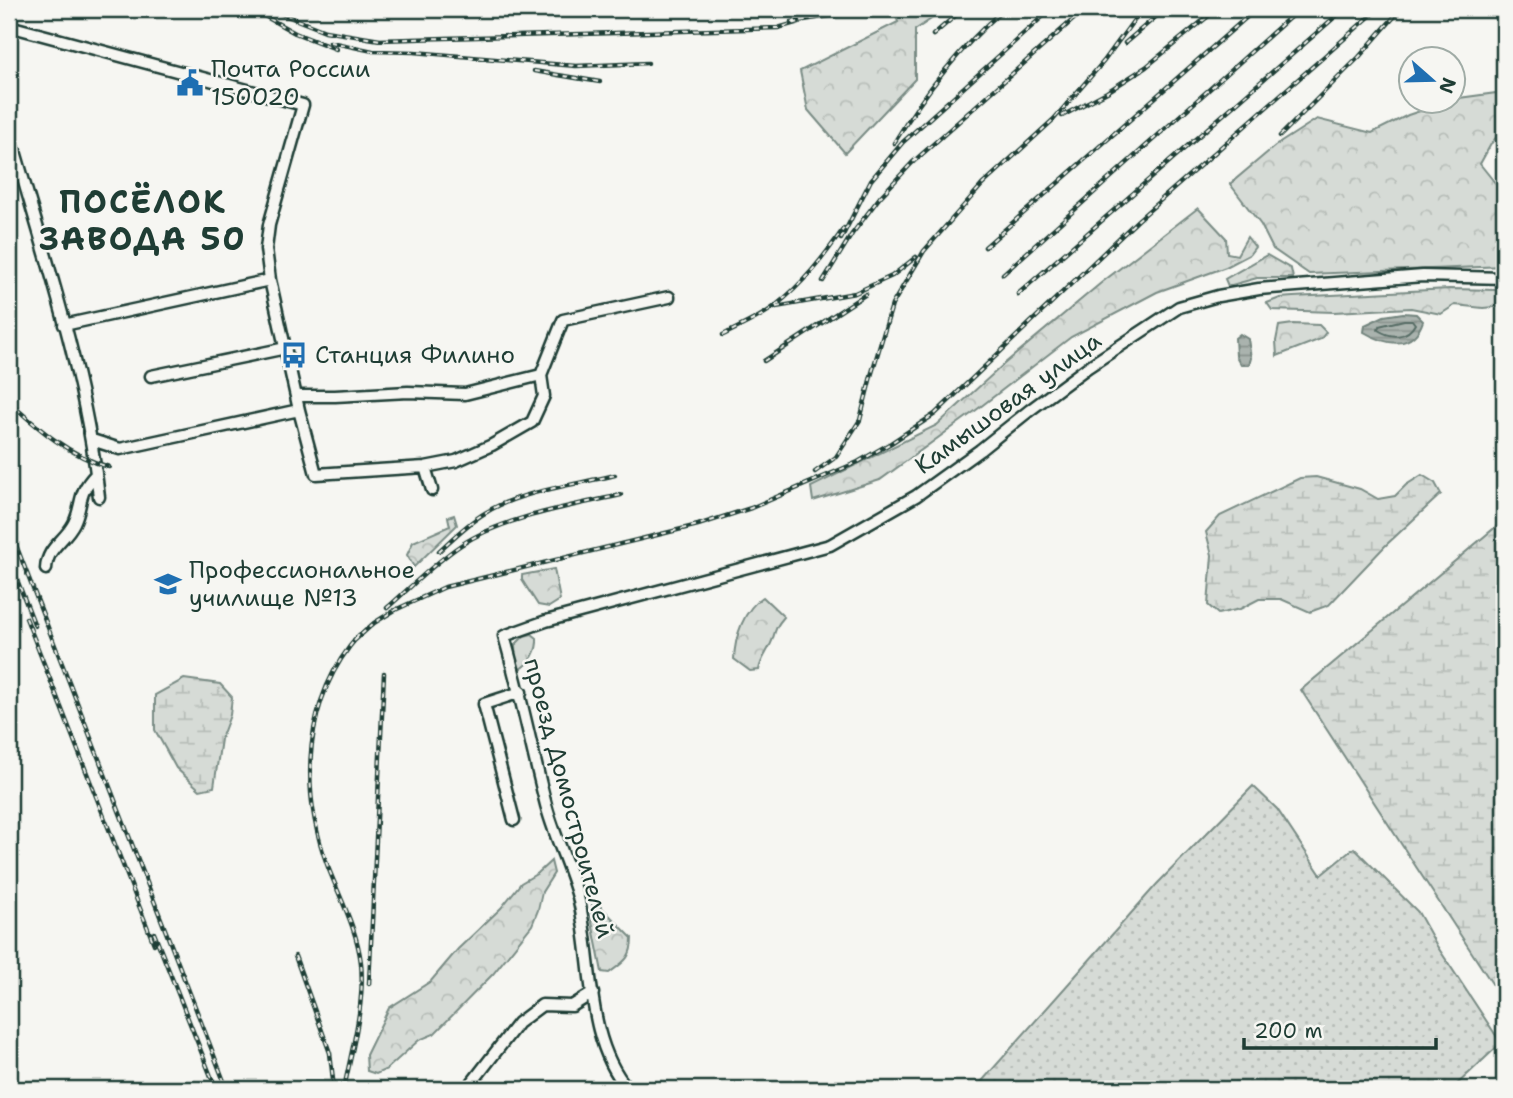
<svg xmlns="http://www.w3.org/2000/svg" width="1513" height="1098" font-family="'Shantell Sans',sans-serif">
<defs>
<pattern id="grass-tufts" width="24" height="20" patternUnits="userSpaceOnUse" patternTransform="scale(1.75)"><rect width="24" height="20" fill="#d6dbd6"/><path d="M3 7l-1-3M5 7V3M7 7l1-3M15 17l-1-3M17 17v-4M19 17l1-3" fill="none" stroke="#b7bdb8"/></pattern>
<pattern id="forest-crowns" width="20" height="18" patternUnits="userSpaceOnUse" patternTransform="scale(1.75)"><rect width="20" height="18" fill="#d6dbd6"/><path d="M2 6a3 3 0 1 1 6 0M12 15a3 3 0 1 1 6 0" fill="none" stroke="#b7bdb8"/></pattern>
<pattern id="wetland-marsh" width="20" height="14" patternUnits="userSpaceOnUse" patternTransform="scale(1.75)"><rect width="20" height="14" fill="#d6dbd6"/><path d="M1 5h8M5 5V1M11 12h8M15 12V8" fill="none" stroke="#b7bdb8"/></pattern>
<pattern id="garden-dots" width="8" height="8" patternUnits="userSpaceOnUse" patternTransform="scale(1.75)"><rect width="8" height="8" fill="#d6dbd6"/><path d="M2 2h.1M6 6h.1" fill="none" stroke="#b7bdb8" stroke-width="1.8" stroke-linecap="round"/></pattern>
<pattern id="water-rules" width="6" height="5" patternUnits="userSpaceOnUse" patternTransform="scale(1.75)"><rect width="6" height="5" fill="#aab3ae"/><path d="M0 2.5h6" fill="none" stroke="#8a938e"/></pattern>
</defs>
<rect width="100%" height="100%" fill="#f6f6f2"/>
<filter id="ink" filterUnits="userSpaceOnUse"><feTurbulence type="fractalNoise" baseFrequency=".0143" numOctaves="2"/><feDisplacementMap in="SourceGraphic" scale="14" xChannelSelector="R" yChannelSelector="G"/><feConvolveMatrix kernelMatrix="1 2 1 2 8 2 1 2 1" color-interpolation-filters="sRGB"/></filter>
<g filter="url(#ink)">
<!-- grass -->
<path fill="url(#grass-tufts)" stroke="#7a8c85" stroke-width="2" d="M532,634l5,4c1,13 -7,25 -17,31l-4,-4 -1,-20 9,-9z"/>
<!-- forest -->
<path fill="url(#forest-crowns)" stroke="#7a8c85" stroke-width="2" d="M894,9h52l-31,21v49l-70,74 -37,-43 -8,-39 98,-49z
M1504,92v35l-13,17 -11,20 24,30v72l-195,8 -36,-25 -12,-24 -31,-41 45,-38 42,-27 55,14 36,-18 51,-17z
M1198,208l28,30 1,15 10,2 10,-18 8,10 -6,8 -23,12 -69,25 -86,45 -96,74 -95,69 -67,21 -2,-14 126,-62 67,-61 97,-81z
M1267,255l24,14 2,9h-36l-29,8 -3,-7z
M1449,289l49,1 6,2v14l-21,2 -28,-3 -14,9 -30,-6 -77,4 -62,-2 -5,-7 13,-5 13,-1z
M1293,324l26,1 7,7 -5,7 -44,17 -1,-15 3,-15z
M454,515l3,10 -43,42 -7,-12 6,-13 37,-16 -2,-9z
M554,569l6,31 -11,7 -11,-2 -16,-25v-5z
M763,597l21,20c-7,8 -8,11 -11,21 -3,11 -12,20 -14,32l-9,1 -16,-12c1,-23 10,-50 29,-62z
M551,861l3,12 -12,19 -4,18 -6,15 -39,49 -59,60 -15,6 -32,29 -11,5 -9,-3 -1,-16 23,-47 42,-27 27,-32 43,-41 20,-25 17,-10z
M592,905l8,1 32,32c0,20 -8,24 -23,35l-7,-1 -11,-55z"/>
<!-- wetland -->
<path fill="url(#wetland-marsh)" stroke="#7a8c85" stroke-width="2" d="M1422,475l13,8 6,11 -56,52 -56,59 -19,7 -29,-13h-22l-19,10 -22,5 -10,-9 4,-50 -6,-23 14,-16 80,-38 16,-1 44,12 18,10 17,-3 11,-11z
M1504,520v482l-203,-312z
M184,679l36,5 12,13 -2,18 -9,24 -7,48 -14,3 -24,-22 -21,-38v-35z"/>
<!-- garden -->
<path fill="url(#garden-dots)" stroke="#7a8c85" stroke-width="2" d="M1253,786l24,23 44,66 33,-27 64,64 19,34 64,97 -49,46h-477l182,-205z"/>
<!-- water -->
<path fill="url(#water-rules)" stroke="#72847d" stroke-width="2" d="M1403,313l13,1 7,7c-10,30 -37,24 -59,11l1,-7 19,-9z
M1240,334l8,5 3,19 -2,7h-8l-5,-9 -1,-18z"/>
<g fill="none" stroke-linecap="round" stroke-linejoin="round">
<!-- shore -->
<path stroke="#576c65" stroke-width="2" d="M1404,320h8l3,4c-8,15 -24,14 -37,6l1,-4z"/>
<!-- minor casing -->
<g stroke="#1f3d34" stroke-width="15">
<path id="minor" d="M9,26l294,79 -34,120 -3,24 4,31 29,130 -179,39 -28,-9
M9,148l6,3c33,114 71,228 84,346
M64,325l206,-45
M541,375l22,-55 106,-23
M151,376l135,-28
M296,396h39l73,-4 57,2 76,-19 3,21 -12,26 -40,23 -36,16 -31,6 -109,7 -17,-64
M425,467l7,23
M46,569c1,-22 19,-28 28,-46 10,-21 2,-28 22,-49
M514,820l-30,-116 37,-12
M467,1089l51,-66 24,-18 30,1 21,-13
M628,1089c-44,-51 -34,-130 -50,-192 -9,-33 -25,-63 -33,-96 -14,-55 -25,-110 -41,-165l42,-15 284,-76 86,-49 64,-46 50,-40 58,-43 91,-60 39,-11 41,-7 164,-13 81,2"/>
</g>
<!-- minor -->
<use href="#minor" stroke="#f6f6f2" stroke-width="10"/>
<!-- rail casing -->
<g stroke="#1f3d34" stroke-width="4.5">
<path id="rail" d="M252,9l43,24 41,16
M269,9l56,22 55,9 398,-12 21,-6
M791,22l83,-13
M933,35l30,-26
M330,42l43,9 41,1 162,14 72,-3
M1125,43l40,-34
M534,71l66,11
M1062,116l45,-24 39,-25 71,-58
M1280,136l79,-79 42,-48
M894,143c30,-50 67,-96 110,-134
M841,239l30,-59 32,-38 148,-133
M985,247l271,-238
M1003,274l296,-265
M823,281l29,-47 28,-37 32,-34 173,-154
M1018,294l326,-285
M776,307l79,-14 37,-17 24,-19
M723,335c17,-9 37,-17 52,-29 28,-22 49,-49 69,-78
M764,361l102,-67
M9,402c29,26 60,54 100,65
M815,472l21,-15 24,-37 11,-44 21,-71 32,-54 58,-66 72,-66 50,-58 38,-52
M9,527l218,562
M439,551c14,-13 29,-28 46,-38 35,-22 90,-28 130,-38
M9,559l26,67
M387,608c24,-21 47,-45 74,-63 42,-28 111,-39 160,-50
M26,618l128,326
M354,641l20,-18 21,-13 50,-23 253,-62 53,-17 107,-46 33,-19 44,-29 203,-194 240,-211
M154,933l62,156
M295,956l35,97 4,36
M369,984l15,-311
M344,1089c8,-41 21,-84 17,-126 -4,-34 -21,-65 -33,-96 -29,-78 -25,-168 31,-232"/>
</g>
<!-- rail -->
<use href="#rail" stroke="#f6f6f2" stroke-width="2" stroke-dasharray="5" stroke-linecap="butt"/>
</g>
</g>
<!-- icons -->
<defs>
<g id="civic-bare" transform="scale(2.1)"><path d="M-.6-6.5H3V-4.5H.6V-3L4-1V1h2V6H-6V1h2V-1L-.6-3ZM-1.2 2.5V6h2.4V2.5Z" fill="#1f6fb2" stroke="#f6f6f2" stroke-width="2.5" paint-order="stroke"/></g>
<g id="bus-bare" transform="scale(2.1)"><path d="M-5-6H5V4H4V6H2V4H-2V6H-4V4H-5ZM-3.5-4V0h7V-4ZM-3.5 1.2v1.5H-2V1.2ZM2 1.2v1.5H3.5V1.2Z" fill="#1f6fb2" stroke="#f6f6f2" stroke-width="2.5" paint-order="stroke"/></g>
<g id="university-bare" transform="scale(2.1)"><path d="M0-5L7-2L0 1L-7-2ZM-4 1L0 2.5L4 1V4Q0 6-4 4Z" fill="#1f6fb2" stroke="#f6f6f2" stroke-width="2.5" paint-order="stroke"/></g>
</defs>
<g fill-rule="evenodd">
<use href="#civic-bare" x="190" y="83"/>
<use href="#bus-bare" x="294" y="355"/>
<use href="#university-bare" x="168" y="584"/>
</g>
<g text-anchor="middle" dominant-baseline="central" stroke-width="5" stroke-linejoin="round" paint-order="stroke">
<!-- poi labels -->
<g font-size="24" fill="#1f3d34" stroke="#f6f6f2" text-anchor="start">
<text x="211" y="69">Почта России<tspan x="211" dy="28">150020</tspan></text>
<text x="315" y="355">Станция Филино</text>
<text x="189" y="570">Профессиональное<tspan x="189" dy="28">училище №13</tspan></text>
</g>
<!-- street labels -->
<g font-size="24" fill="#1f3d34" stroke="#f6f6f2">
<text transform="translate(1008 403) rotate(-36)">Камышовая улица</text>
<text transform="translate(569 798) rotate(75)">проезд Домостроителей</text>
</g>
<!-- district labels -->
<g font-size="32" font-weight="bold" letter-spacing="2" fill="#1f3d34" stroke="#f6f6f2">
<text x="143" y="201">ПОСЁЛОК<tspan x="143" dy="37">ЗАВОДА 50</tspan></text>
</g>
</g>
<!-- margin -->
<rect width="1513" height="1098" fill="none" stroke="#f6f6f2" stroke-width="35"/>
<rect x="18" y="18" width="1478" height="1063" fill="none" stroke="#1f3d34" stroke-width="2.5" filter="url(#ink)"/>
<!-- north arrow -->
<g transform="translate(1432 80) rotate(110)"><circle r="33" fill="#f6f6f2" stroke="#a0aca6" stroke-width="2"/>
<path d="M0-5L12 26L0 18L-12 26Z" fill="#1f6fb2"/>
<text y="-10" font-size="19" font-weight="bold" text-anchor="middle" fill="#1f3d34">N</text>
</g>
<!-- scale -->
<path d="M1244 1038v10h192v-10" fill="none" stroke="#1f3d34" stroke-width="3.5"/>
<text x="1254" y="1038" font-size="21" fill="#1f3d34" stroke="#f6f6f2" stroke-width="5" paint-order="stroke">200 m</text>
</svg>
